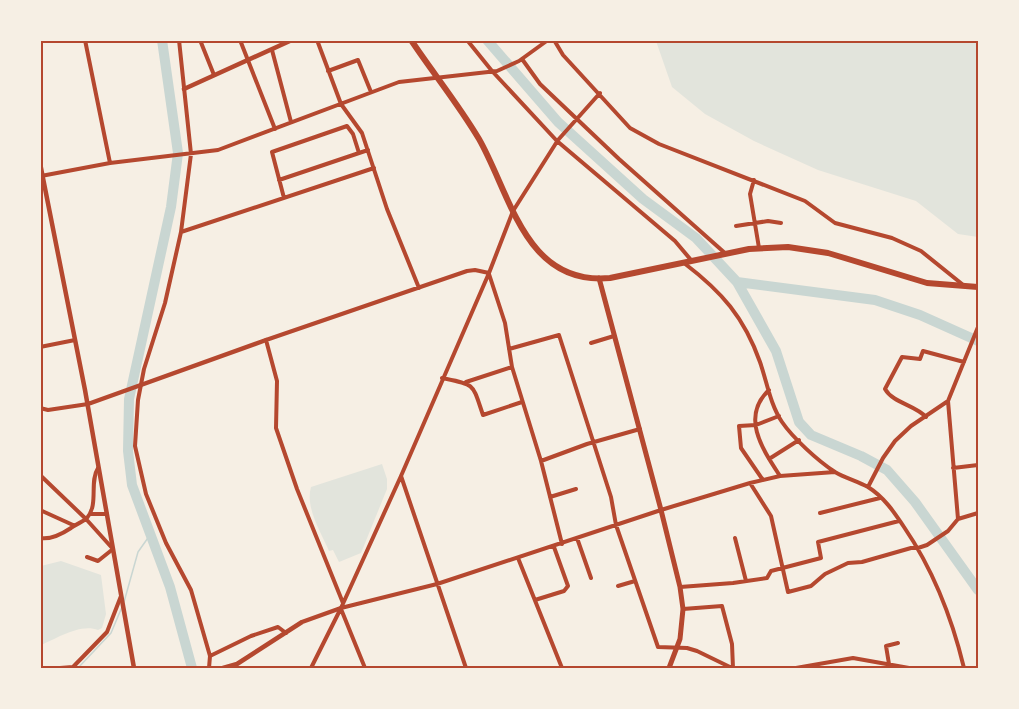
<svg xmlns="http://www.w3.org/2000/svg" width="1019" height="709" font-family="Spectral,serif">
<rect width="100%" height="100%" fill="#f6efe4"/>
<!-- green -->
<path fill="#e2e4dc" d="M656,41h322v196l-20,-3 -42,-33 -98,-31 -64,-29 -49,-27 -33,-27z
M382,464l5,15v10l-26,64 -22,9 -6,-12 -4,1c-8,-19 -24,-43 -18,-64z
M61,561l40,14 5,39 -4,14 -4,2c-18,-7 -42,9 -57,15v-79z"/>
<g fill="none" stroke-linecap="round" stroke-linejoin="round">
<!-- stream -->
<path stroke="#c9d6d2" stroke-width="1.5" d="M124,602l14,-50 12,-17
M78,668l33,-35 11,-26"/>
<!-- river -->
<path stroke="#c9d6d2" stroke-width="10" d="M162,40l16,113 -7,54 -42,192 -1,52 4,34 38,102 22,81
M487,40l71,82 85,77 53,39 41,44 39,69 23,71 12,13 50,21 26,14 28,32 63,88
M737,282l138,18 45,15 58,26"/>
<!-- minor -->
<path stroke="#b5482f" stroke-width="4" d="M85,40l25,123
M179,40l12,114 -10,78 -16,71 -21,66 -6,31 -3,46 11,48 20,49 25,47 19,66
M200,40l14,35
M240,40l35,89
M317,40l24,64 21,29 25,76 32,79
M467,40l25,31 65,70 118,100 16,19
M554,40l9,15 67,73 29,16 146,57 30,22 57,15 29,13 41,33
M272,50l19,72
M522,59l18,25 79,75 107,95
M328,71l30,-11 13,32
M41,176l69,-13 108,-13 181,-68 98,-11 22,-10 29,-21
M279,180l89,-30
M754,180l-4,14 9,54
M284,198l-12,-46 75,-26 6,8 6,19
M736,226l32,-5 13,2
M181,232l193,-64
M684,263c38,29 60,54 76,99 7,20 10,42 22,60 11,16 36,39 53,50 10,6 22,9 33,15 16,10 26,25 36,40 30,44 48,91 60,141
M489,274l16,49 7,44 29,94 21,83
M591,343l23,-7
M40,347l35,-7
M509,349l50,-14 52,162 5,28 42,122 29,1 10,3 35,17
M442,378c34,7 30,5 41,37l39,-13
M466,382l46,-15
M769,390c-29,27 -6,60 11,86
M948,401l10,118
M40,408l8,2 40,-6
M926,417c-11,-12 -33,-14 -41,-28l17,-32 18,2 3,-8 41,11
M769,459l30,-19
M541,461l46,-17 53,-15
M953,468l25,-3
M40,475l46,44 27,30 -15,12 -11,-4
M401,476l65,192
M763,480l-22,-32 -2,-22 17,-1 23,-9
M750,483l21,33 17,76 23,-6 14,-12 23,-11 14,-1 49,-14h7l9,-3 21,-14 10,-12 20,-6
M868,487l15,-29 12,-17 16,-15 37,-25 30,-74
M550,497l26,-8
M40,510l33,15
M820,513l60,-15
M90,514h17
M40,538c11,2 22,-4 31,-10 5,-4 12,-6 16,-10 12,-14 2,-36 11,-50
M577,538l14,40
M735,538l11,43
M518,558l44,110
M618,586l17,-5
M680,587l53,-4 34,-5 4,-7 50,-13 -3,-16 81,-21
M535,600l29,-9 4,-5 -14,-39
M343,603l-46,-114 -21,-61 1,-47 -11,-41 201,-69 8,-1 14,3
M341,608l96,-24 224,-74 89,-27 30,-7 55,-4
M341,609l24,59
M683,609l39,-3 10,38 1,24
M889,664l-3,-18 12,-3
M60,668l13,-1
M73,668v-1l34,-35 14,-36
M209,668l1,-12 41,-20 27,-9 8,6
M311,668l30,-60 60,-132 88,-203 24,-62 45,-71 42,-47
M796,668l57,-10 56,10"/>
<!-- tertiary -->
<path stroke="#b5482f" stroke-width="4.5" d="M184,89l108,-49
M40,163l45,227 49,278
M88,404l178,-64
M223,668l14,-4 65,-42 39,-14"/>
<!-- secondary -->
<path stroke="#b5482f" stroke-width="5" d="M599,278l62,232 19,77 3,22 -3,30 -11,29"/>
<!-- trunk -->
<path stroke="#b5482f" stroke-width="6" d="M411,40c22,33 48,65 68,99 32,56 46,147 131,139l139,-29 39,-2 40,6 99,30 51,4"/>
</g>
<!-- border -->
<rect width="1019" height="709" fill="none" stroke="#f6efe4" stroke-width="84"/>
<rect x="42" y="42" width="935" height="625" fill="none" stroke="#b5482f" stroke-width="2"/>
</svg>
